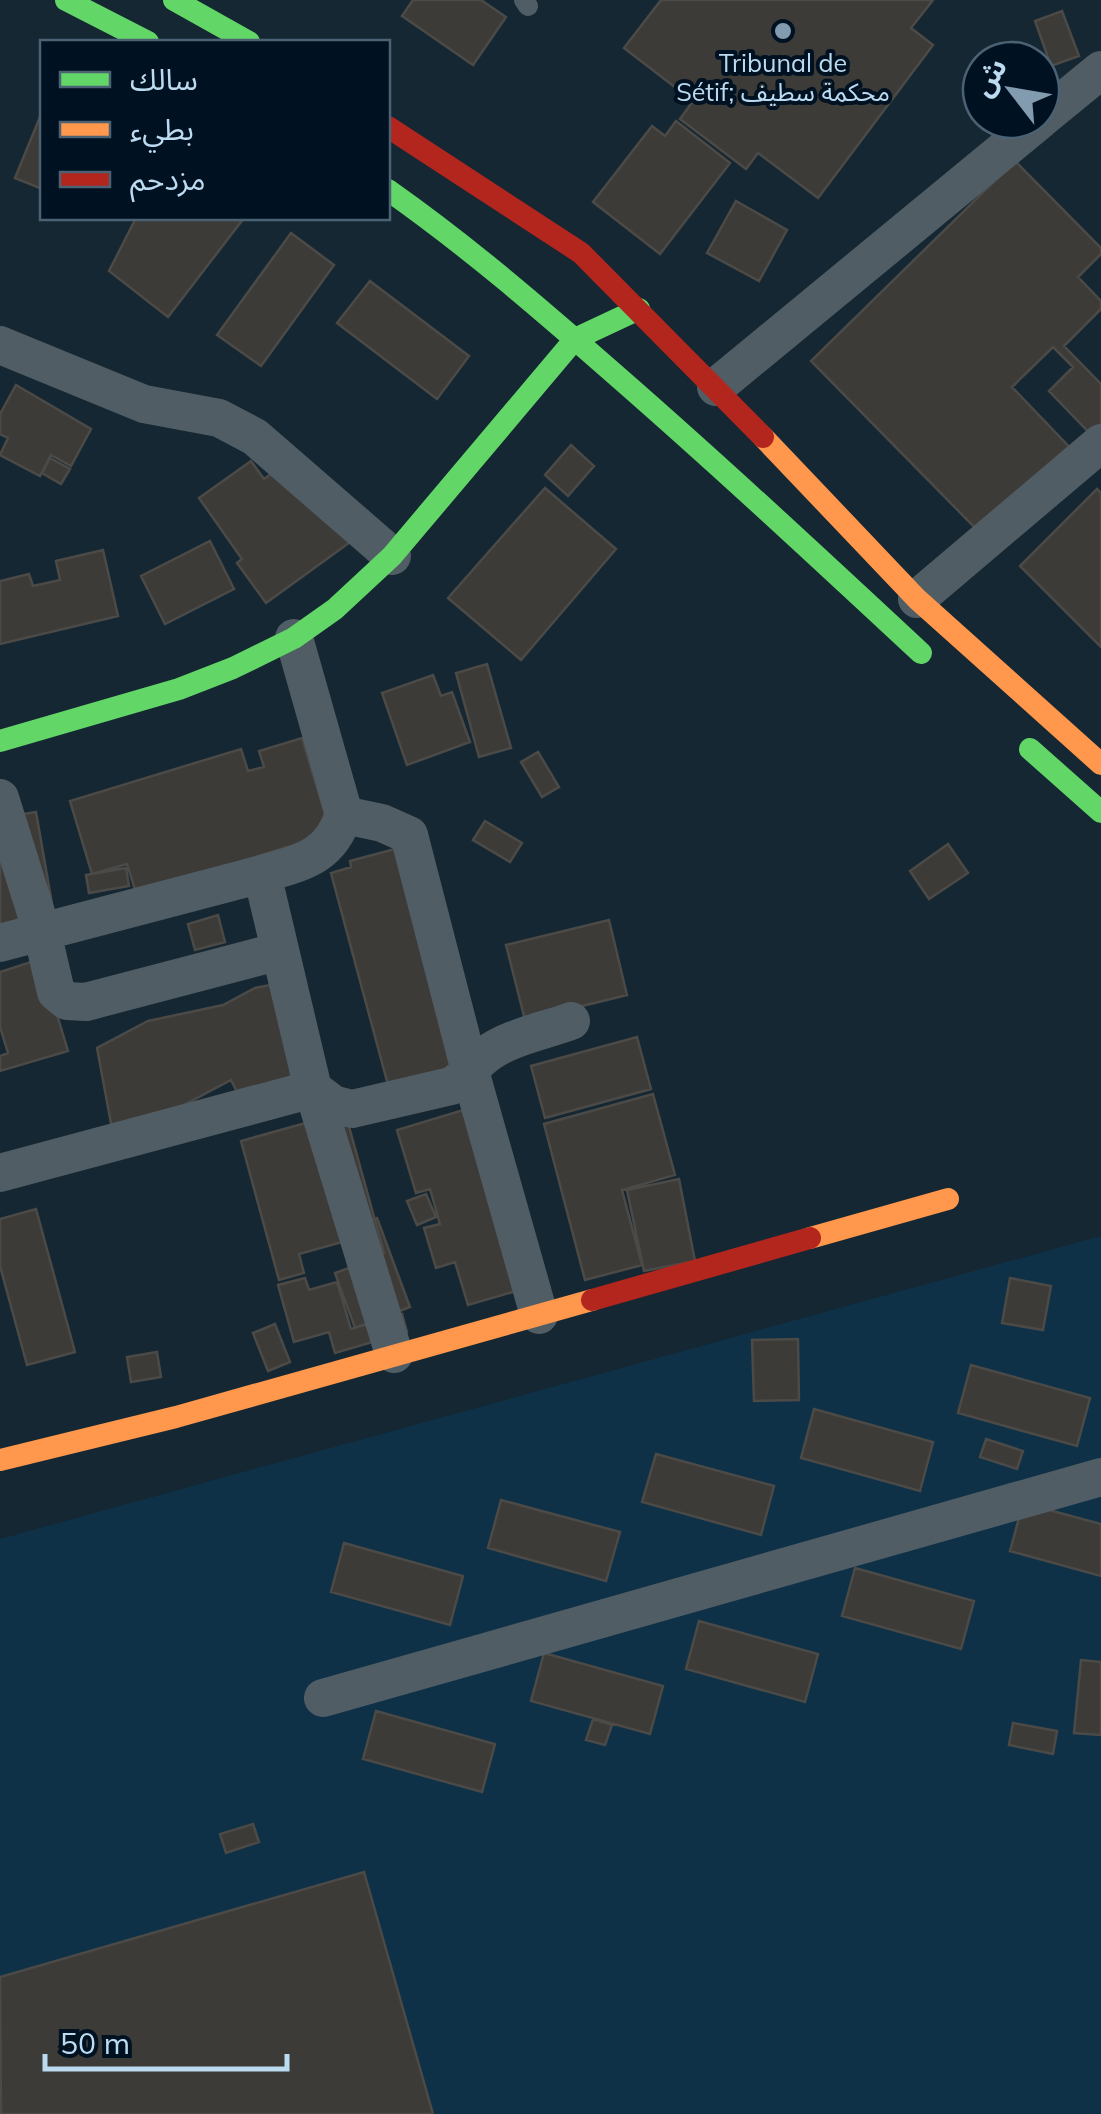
<svg xmlns="http://www.w3.org/2000/svg" width="1101" height="2114" font-family="Mulish,'Noto Sans Arabic',sans-serif">
<rect width="100%" height="100%" fill="#152732"/>
<!-- built -->
<path fill="#0e3147" d="M1101,1236v878h-1101v-575z"/>
<!-- building -->
<path fill="#3d3b38" stroke="#4b4a47" stroke-width="2.5" d="M413,0h68l25,17 -33,48 -71,-49z
M661,0h272l-22,28 22,17 -115,153 -60,-45 -12,16 -66,-50 13,-18 -69,-53z
M1062,11l17,45 -28,10 -16,-45z
M42,112v77l-27,-11z
M676,121l54,42 -70,91 -67,-52 59,-76 13,10z
M1015,161l86,87v6l-23,23 23,24v8l-37,37 37,38v61l-52,-54 24,-24 -20,-20 -41,40 65,68 -90,85 -176,-179z
M736,201l51,29 -28,51 -52,-28z
M136,218h108l-76,99 -59,-46z
M291,233l43,32 -73,101 -44,-31z
M370,281l99,75 -32,43 -100,-76z
M16,385l75,44 -20,37 -20,-11 -11,21 -40,-21 8,-17 -8,-4v-20z
M571,445l23,21 -26,30 -23,-21z
M295,457l58,83 -87,63 -29,-40 5,-4 -43,-61 52,-37 13,18z
M50,458l20,11 -9,15 -19,-11z
M545,488l71,61 -95,111 -73,-62z
M1097,489l4,4v154l-81,-81z
M210,541l24,48 -69,35 -24,-48z
M103,550l15,66 -118,28v-63l29,-7 4,12 27,-6 -4,-19z
M487,664l24,84 -32,9 -23,-84z
M433,675l8,21 11,-4 18,50 -63,23 -25,-72z
M302,738l29,96 -195,59 -9,-29 -35,10 -22,-73 171,-52 7,22 16,-4 -5,-16z
M538,752l21,35 -17,10 -21,-35z
M36,812l18,103 -54,10v-107z
M485,821l37,22 -12,19 -37,-22z
M425,841l58,218 -95,26 -57,-212 20,-6 -1,-6z
M948,844l20,29 -39,26 -19,-28z
M126,868l3,18 -40,7 -3,-18z
M218,915l7,27 -30,8 -7,-26z
M609,920l18,75 -102,25 -19,-75z
M40,959l28,92 -68,20v-15l8,-3 -8,-26v-55z
M296,980l23,87 -80,29 -8,-16 -53,28 -66,21 -15,-81 51,-27 75,-16 32,-17z
M637,1037l14,52 -106,29 -14,-52z
M653,1094l22,81 -53,15 20,75 -57,15 -41,-156z
M493,1101l54,181 -79,23 -13,-43 -19,6 -12,-40 16,-4 -10,-35 -14,4 -19,-63z
M345,1112l39,141 -29,9 -6,-22 -50,14 5,19 -25,7 -38,-139z
M679,1179l16,82 -51,10 -17,-81z
M426,1194l10,23 -19,8 -10,-24z
M36,1209l39,143 -48,13 -27,-99v-47z
M377,1218l33,89 -55,21 -20,-55 47,-17 -13,-35z
M305,1278l4,12 28,-8 14,47 51,-15 5,18 -72,21 -6,-21 -35,10 -16,-57z
M1010,1278l41,8 -8,44 -41,-7z
M275,1324l15,38 -22,9 -15,-38z
M798,1339l1,61 -45,1 -2,-61z
M157,1352l4,25 -30,5 -4,-25z
M971,1365l119,33 -13,48 -119,-33z
M814,1409l119,33 -13,49 -119,-33z
M986,1439l37,12 -6,18 -37,-12z
M656,1454l118,32 -13,49 -119,-33z
M501,1500l119,32 -14,49 -118,-33z
M1023,1503l78,21v52l-91,-25z
M344,1543l119,33 -13,49 -119,-33z
M855,1568l119,33 -13,48 -119,-33z
M699,1621l119,33 -13,48 -119,-33z
M544,1653l119,33 -13,48 -119,-33z
M1081,1660l20,2v73l-27,-2z
M376,1711l119,33 -13,48 -119,-33z
M593,1719l19,6 -7,20 -19,-5z
M1013,1723l44,8 -4,23 -44,-9z
M253,1824l6,18 -33,11 -6,-19z
M364,1872l69,242h-432l-1,-137z"/>
<g fill="none" stroke-linecap="round" stroke-linejoin="round">
<!-- lane -->
<path stroke="#515d64" stroke-width="20" d="M524,0l4,6"/>
<!-- street -->
<path stroke="#515d64" stroke-width="38" d="M1041,119l60,-49
M0,345l144,59 75,14 36,19 137,119
M716,387l324,-267
M917,599l184,-156
M0,798l42,134 14,60 11,9 19,1 194,-51
M344,815l38,8 27,12 61,236 69,244
M262,874l51,215 81,265
M0,943l262,-69c40,-12 68,-16 82,-60l-50,-176
M0,1173l313,-84 20,15 19,5 99,-23c16,-8 22,-22 36,-32 23,-17 57,-23 84,-33
M323,1698l778,-221"/>
<!-- fast -->
<path stroke="#63d668" stroke-width="22" d="M66,0l82,42
M174,0l75,42
M388,190c81,57 155,121 230,187 103,90 203,183 303,276
M0,741l179,-52 54,-21 61,-30 41,-29 57,-53 183,-217 64,-30
M1030,749l71,63"/>
<!-- slow -->
<path stroke="#ff974d" stroke-width="22" d="M763,437l154,162 184,165
M810,1238l138,-39
M0,1460l176,-43 416,-117"/>
<!-- jam -->
<path stroke="#b3261e" stroke-width="22" d="M388,127l193,126 182,184
M592,1300l218,-62"/>
</g>
<!-- markers -->
<circle fill="#829bae" stroke="#001221" stroke-width="4" cx="783" cy="31" r="10"/>
<g text-anchor="middle" dominant-baseline="central" stroke-width="8" stroke-linejoin="round" paint-order="stroke">
<!-- poi labels -->
<g font-size="25" fill="#bcdaf0" stroke="#001221">
<text x="783" y="62">Tribunal de<tspan x="783" dy="29">Sétif; محكمة سطيف</tspan></text>
</g>
</g>
<!-- legend -->
<rect x="40" y="40" width="350" height="180" fill="#001221" stroke="#4b6274" stroke-width="2.5"/>
<rect x="60" y="72" width="50" height="15" fill="#63d668" stroke="#4b6274" stroke-width="2.5"/>
<text x="130" y="90" font-size="30" fill="#bcdaf0">سالك</text>
<rect x="60" y="122" width="50" height="15" fill="#ff974d" stroke="#4b6274" stroke-width="2.5"/>
<text x="130" y="140" font-size="30" fill="#bcdaf0">بطيء</text>
<rect x="60" y="172" width="50" height="15" fill="#b3261e" stroke="#4b6274" stroke-width="2.5"/>
<text x="130" y="190" font-size="30" fill="#bcdaf0">مزدحم</text>
<!-- north arrow -->
<g transform="translate(1011 90) rotate(301)"><circle r="48" fill="#001221" stroke="#4b6274" stroke-width="2.5"/>
<path d="M0-8L18 38L0 25L-18 38Z" fill="#829bae"/>
<text y="-15" font-size="28" font-weight="bold" text-anchor="middle" fill="#bcdaf0">ش</text>
</g>
<!-- scale -->
<path d="M45 2054v15h242v-15" fill="none" stroke="#bcdaf0" stroke-width="5"/>
<text x="60" y="2054" font-size="30" fill="#bcdaf0" stroke="#001221" stroke-width="8" paint-order="stroke">50 m</text>
</svg>
